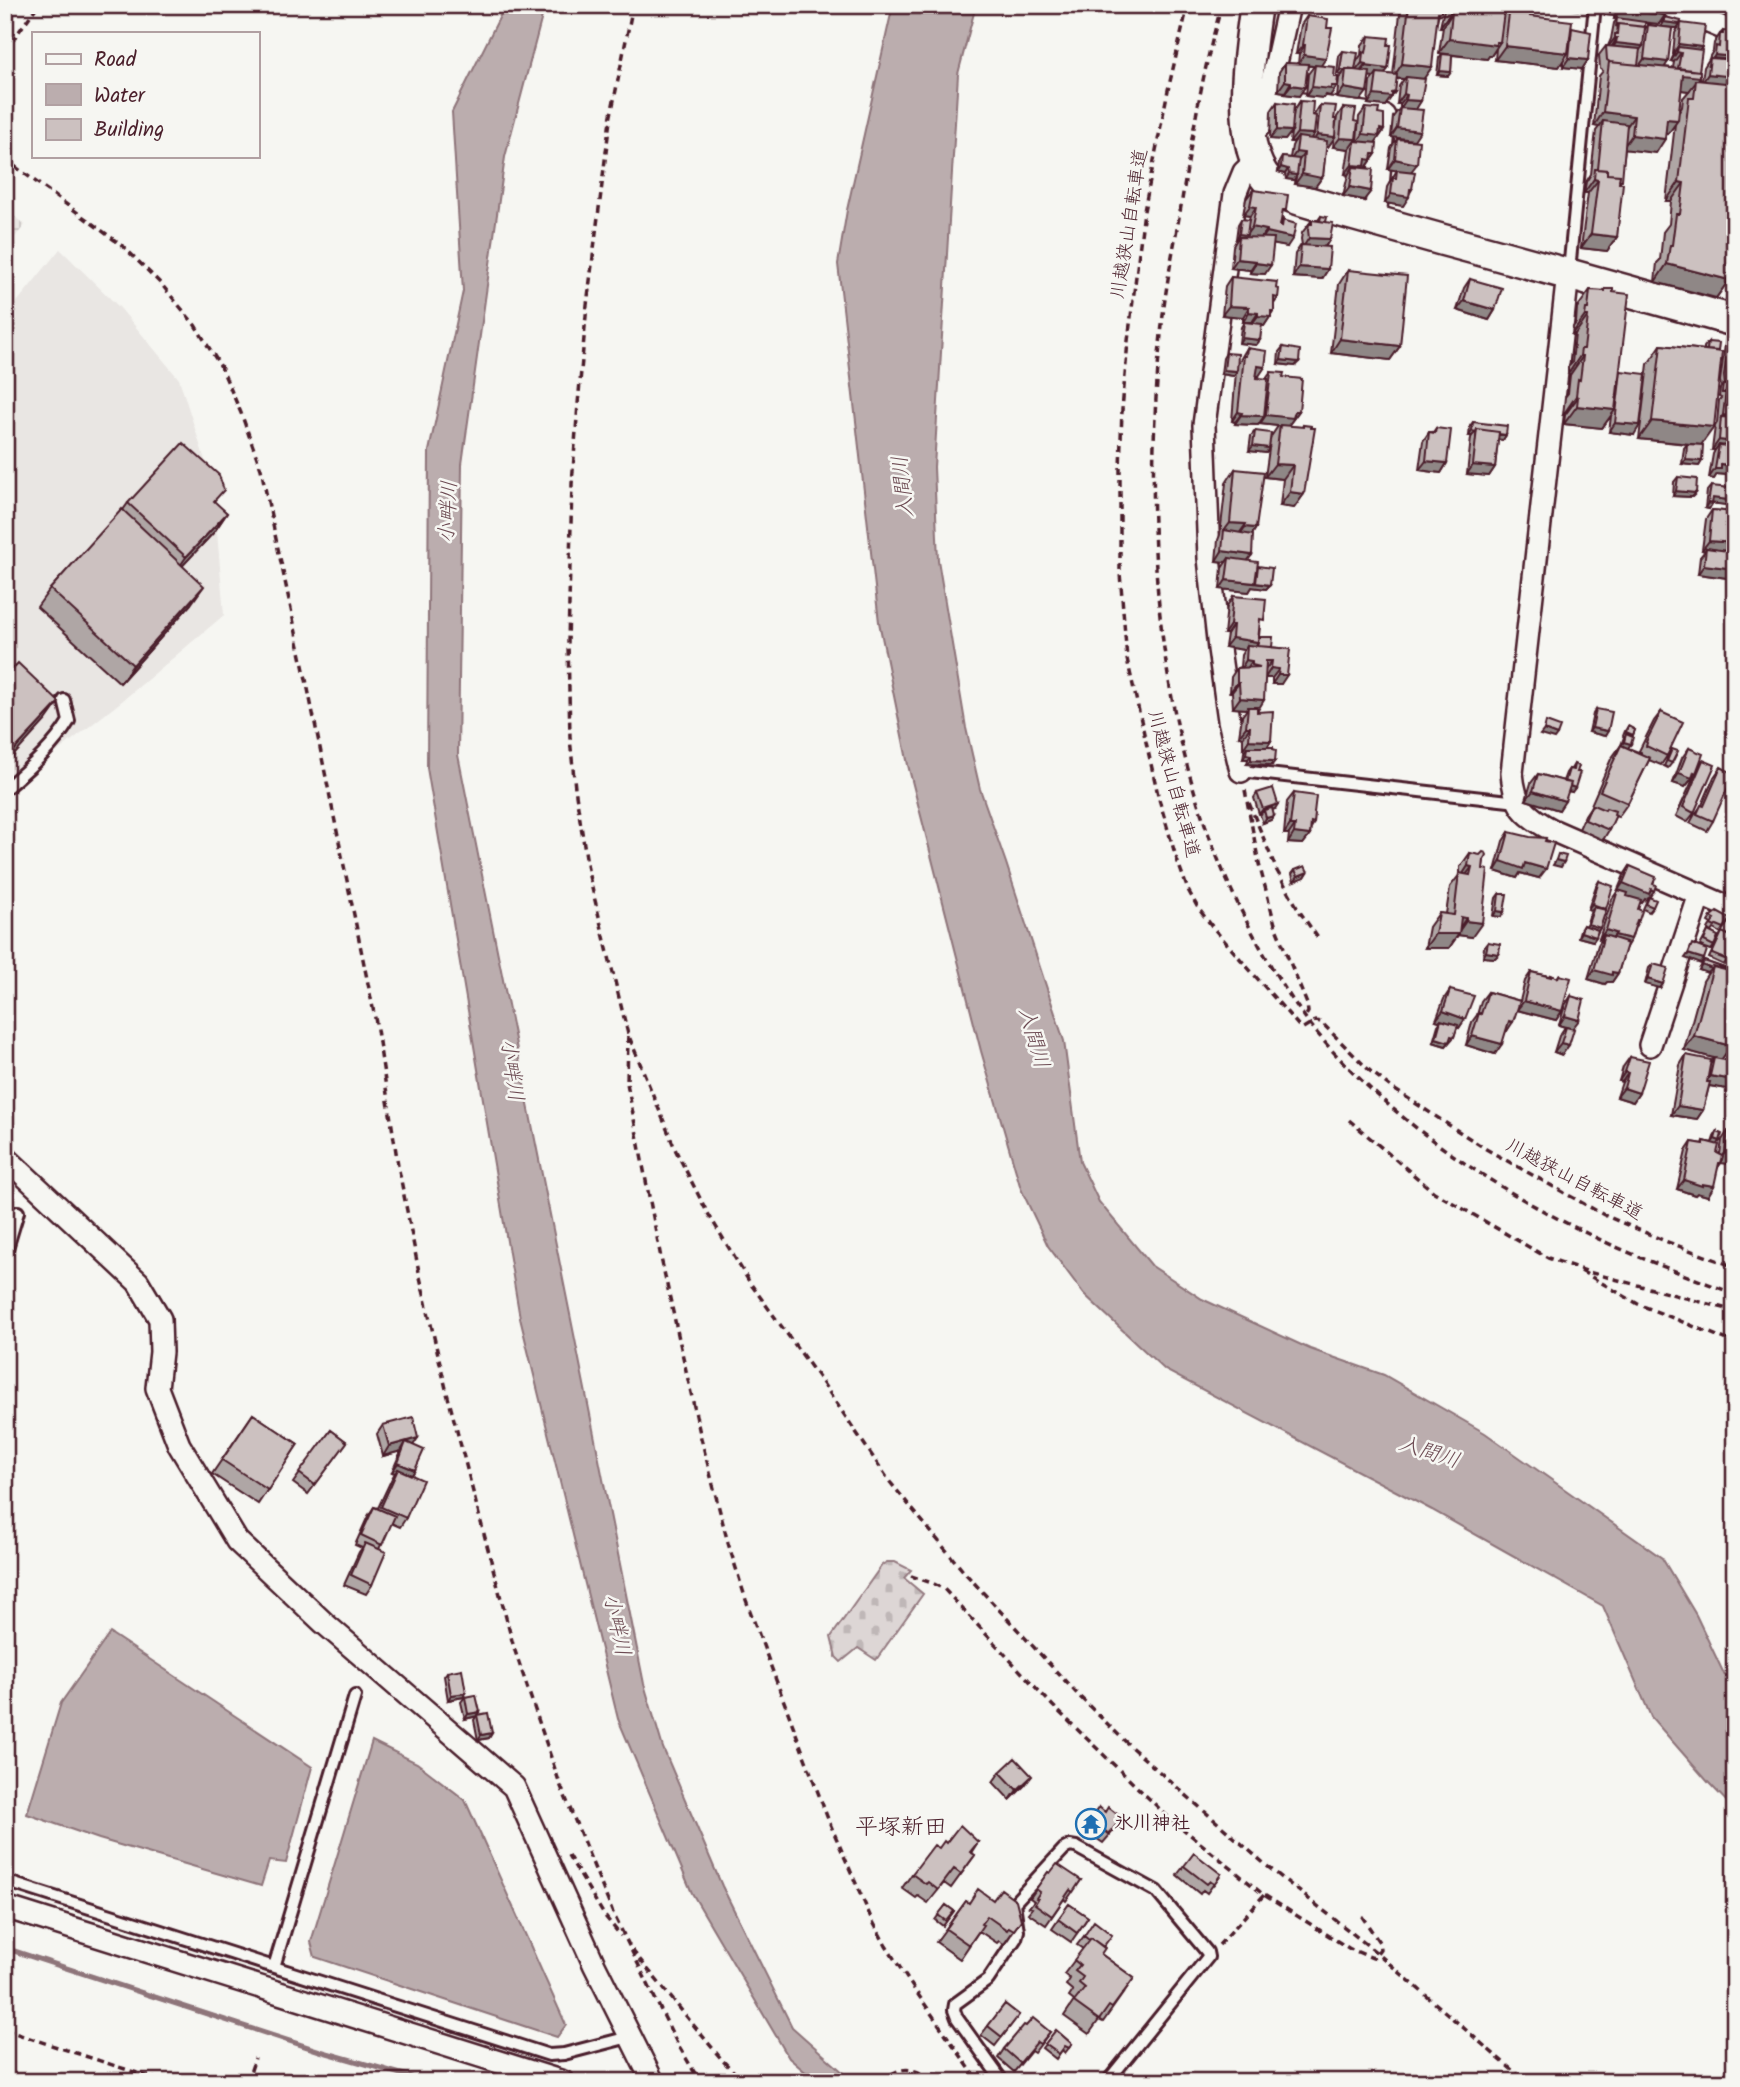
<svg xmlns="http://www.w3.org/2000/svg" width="1740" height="2087" font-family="Kalam,'Klee One',sans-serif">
<defs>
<pattern id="industrial-grid" width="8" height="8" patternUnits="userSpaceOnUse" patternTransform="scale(1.75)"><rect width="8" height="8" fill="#e9e6e3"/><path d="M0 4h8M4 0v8" fill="none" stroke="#c9c5c3"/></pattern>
<pattern id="cemetery-stones" width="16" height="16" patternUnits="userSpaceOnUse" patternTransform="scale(1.75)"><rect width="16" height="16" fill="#ddd6d5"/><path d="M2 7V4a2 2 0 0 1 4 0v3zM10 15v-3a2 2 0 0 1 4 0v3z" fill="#bfb7b7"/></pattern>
</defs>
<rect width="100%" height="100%" fill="#f6f6f2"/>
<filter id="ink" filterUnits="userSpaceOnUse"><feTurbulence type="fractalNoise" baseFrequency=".0143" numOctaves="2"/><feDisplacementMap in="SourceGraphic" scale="14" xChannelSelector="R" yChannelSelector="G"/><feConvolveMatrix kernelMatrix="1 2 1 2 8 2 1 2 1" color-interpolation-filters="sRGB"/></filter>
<g filter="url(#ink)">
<!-- built -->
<path fill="#e9e6e3" d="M60,249l60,59 59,71 26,81 10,48 9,107 -102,86 -69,54 -48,42v-480z"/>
<!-- industrial -->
<path fill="url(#industrial-grid)" d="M5,209l20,16 -20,24z"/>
<!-- cemetery -->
<path fill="url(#cemetery-stones)" stroke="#947a80" stroke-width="2" d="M887,1562h8l16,8 -7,8 19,16 -47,66 -18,-12 -17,14 -5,-5 -5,-20 51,-72z"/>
<!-- water -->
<path fill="#bbadae" stroke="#8e747a" stroke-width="2" d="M503,5h42l-40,152 -43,307 -4,291 186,929 19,64 59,138 70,141 62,55h-37l-28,-24 -97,-165 -74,-174 -98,-401 -93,-550 2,-317 34,-160 -11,-179 52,-104z
M893,5h83l-18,69 -24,393 4,93 28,168 14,61 26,74 58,178 16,121 19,40 53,64 50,33 108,50 74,26 101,58 177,125 34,57 39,82v113l-27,-28 -57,-65 -48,-111 -171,-96 -267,-140 -81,-76 -36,-48 -27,-57 -40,-138 -73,-286 -29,-143 -41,-358 9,-54z
M110,1633l202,134 -26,96 -17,-2 -8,25 -162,-47 -72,-25 34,-111z
M372,1741l45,22 48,37 101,225 -9,12 -242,-80 -4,-15z"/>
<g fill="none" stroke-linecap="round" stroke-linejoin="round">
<!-- stream -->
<path stroke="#8e747a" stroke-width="5" d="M5,1948l315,103 109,31"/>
<!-- lane casing -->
<g stroke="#4a1f2b" stroke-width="16">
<path id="lane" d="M1569,271l26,-266
M1241,771l277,31
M5,789c24,-21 48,-41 64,-68l-5,-21
M5,1255l13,-43
M5,1881l544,174 15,-1 65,-17
M274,1967l81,-271
M1003,2082l-46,-64 -3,-8 1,-6 33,-24 28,-42 2,-7 -4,-28 50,-54 6,-3 6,1 80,44 51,61 1,5 -101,125"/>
</g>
<!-- street casing -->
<g stroke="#4a1f2b" stroke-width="26">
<path id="street" d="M1668,5l67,28
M1267,99l117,17 -9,105
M1250,136l13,-14 26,-117
M1568,274l-56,499c3,33 12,42 40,57l183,80
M1241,771l-12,-51 -10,-71 -10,-91 -5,-133 31,-231 9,-22 12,-11
M1650,1045l50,-151
M5,1157l133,125 22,37 1,33 -4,36 22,57 58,96 87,82 190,164 80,177 59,118
M5,1907l558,175"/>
</g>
<!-- secondary casing -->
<g stroke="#4a1f2b" stroke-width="35">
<path id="secondary" d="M1256,5c-7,45 -21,140 12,176 16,18 46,22 68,29 35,10 71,20 107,30 98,26 195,54 292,81"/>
</g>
<!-- path -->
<path stroke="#4a1f2b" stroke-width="3.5" stroke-dasharray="7 5" stroke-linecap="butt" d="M633,5l-23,115 -23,185 -9,99 -6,80 -4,159 2,95 5,50 14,88 39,158 48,117 30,59 44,73 72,99 68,100 74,90 117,126 50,49 136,119 109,86 150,130
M1188,5l-20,85 -24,121 -16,130 -6,69 -2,59v104l7,86 32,140 17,58 12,33 10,18 17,22 83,95 5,3 12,-7 6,1 48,48 23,18 94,61 118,66 61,26 70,26
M1222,5c-20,66 -30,133 -41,201 -6,36 -14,72 -18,109 -22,201 -11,425 84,607 26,51 57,101 98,142 73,75 164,133 258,177 43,20 88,36 132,53
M5,51l33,-46
M5,159l119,88 38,38 33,40 26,42 20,46 20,56 46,215 69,339 22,142 22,112 27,116 67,255 46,136 52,127 64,130 24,41
M1245,790l14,74 17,64 31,76 1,8 -3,5
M1249,803l28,68 23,41 20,29
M628,1036l-1,47 34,175 40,180 27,105 18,57 82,219 43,99 15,28 24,37 69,99
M1349,1120l85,72 114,66 44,15 143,38
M1581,1271l57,33 97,39
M911,1576l21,7 12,6 109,117 113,109 98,80 86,54 23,9 7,-9 -1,-7 -20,-30
M568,1855l36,60 17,21
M1219,1945l45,-50
M632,1950l91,111 21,21
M5,2030l160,52
M247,2082l8,-24
M882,2082c18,-19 34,-14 54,0"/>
<!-- lane -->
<use href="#lane" stroke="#f6f6f2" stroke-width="10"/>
<!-- street -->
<use href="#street" stroke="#f6f6f2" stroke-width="21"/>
<!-- secondary -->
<use href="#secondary" stroke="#f6f6f2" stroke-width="30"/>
</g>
<!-- wall -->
<path fill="#afa6a5" stroke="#4a1f2b" stroke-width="2" fill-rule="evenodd" d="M1401,5h40l-3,12 -14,62 -3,22 -6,8 -1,31 -23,-3 2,-20 7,-9v-4h-3l2,-18 5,-7h-8l-1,13 -10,14 -17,-2 2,-22 4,-5 -5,-1 -9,25 -23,-3 2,-20 3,-3 -5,-1 2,-18 4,-5 14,10 4,-6 1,-10 7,-9 16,38 8,1z
M1445,5h60l-1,4 3,-4h11l12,11 41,14 1,-2 16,32 -6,9 -19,-2v-7l-4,7 -64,-7 1,-12 -5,8h-2l-2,3 -35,-4 -1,17 -3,4 -11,-1 2,-17 3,-4h3l-6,-1 4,-26h-3z
M1606,5h58l-5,19 -14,-1v6l3,-4 13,2 1,-5 3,-5 12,11h-5l-8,39 9,1 1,-6 -3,-1 3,-7h-1l2,-21 6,-10 21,24 -2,3 -1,21 1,6 -2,3h4l2,-13 5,-8 1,-3 3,-5 1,-8 6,-9 3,-3 8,6h4v46l-6,197 -13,18 -61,-16 2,-19 3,-3 3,-28 6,-8 2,-23h-5l9,-77 -7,10 -2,-1 -10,20 -31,-4 -5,34 -3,54 -10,14 -26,-3 7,-55h-4l2,-11 5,-8 5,-43 3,-4 -5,-1 5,-50 4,-5 -3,-2 -1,-14 7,-9h2l3,-7 3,-16 3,-4h-3v-3l-9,-1zM1681,90l8,1 -6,7 -1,9 -3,5z
M1307,16l23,80 -4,-1 -2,3 -18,-2 2,-22 6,-8h-6l-9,30 -15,-2 1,-2 -7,-1 1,-19 6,-9 13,1 1,-10h-3l5,-29z
M1300,101l12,14h2l6,-10 14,14 2,5 1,-7 6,-9 11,13 2,18 -1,2h2l2,-24 7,-9 12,6 6,16 -9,13 1,11 -10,14 5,23 -7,9 -21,-4 5,-21 -3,-1 4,-25 -16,-2 1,-9 -6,9 -2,-1 -3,30 -8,11 -20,-3 1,-7 -2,3 -8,-1 -1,-5 -7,-2 1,-10 3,-5 8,1 2,-12 2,-4h-4l1,-10 -6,8 -15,-1 1,-28 6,-9 15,21 2,-13z
M1397,139l14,32 1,18 -9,17 -18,-3 2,-16 10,-17 -9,-1 3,-21z
M1253,190l29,26 -1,7 2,-3 4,27 -14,-3 -8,30 -15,-1v-3l-19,-2 2,-22 4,-7h-1l2,-15 3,-5 8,1 1,-4 -7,-1 3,-16z
M1321,216l5,6 4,17 -5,8 3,22 -6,10 -29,-2 2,-23 6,-9h1l-1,-6 1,-6 10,-13h6z
M1735,263v34h-4z
M1348,270l52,76 -10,14 -59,-7 8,-69z
M1231,277l45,11 2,10 -4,6 -3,11 -7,11h-3l-1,14 -4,5 -17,-2 2,-16 3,-5h8h-9v-5l-21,-2 3,-29z
M1470,279l25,31 -6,10 -32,-10 7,-22z
M1605,289l8,3 7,82 1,-3 13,64 -25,-3 2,-16 -9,12 -38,-4 1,-9h-2l2,-18 3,-4 2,-18 -2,-1v-7l4,-4 3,-29h-3l1,-7 3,-4 1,-15 13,-18 13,1z
M1730,333l5,57h-4v2h4v51l-2,3 1,20 -7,9 -10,-1 -3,5 -5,-1 4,-24 2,-4h-3l3,-24 2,-3 2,-23 2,-2 -2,-1 1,-8 1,-2 -1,-6 6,-43z
M1708,342l-6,103v16l-3,5 -17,-2 2,-16 3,-4 -48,-5 9,-75 13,-19 43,5v-3z
M1283,347l12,19 -17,-2 1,-12z
M1247,348l12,28h-3v2l10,1 5,-7 12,5 16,34 -11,15 14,1 1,-2 1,69 -10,14 -14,-2 3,-27 -18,-2 4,-28 -3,4 -17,-2 2,-15 4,-5 15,7 8,-12 -18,-2v-2l-2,3 -23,-1v-2l-3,-1 4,-50 -3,5 -12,-2 2,-16 3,-5 11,12z
M1473,422l33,13 -3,5 -5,-1 -3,28 -6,9 -22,-2 4,-36 1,-2h-3l1,-10z
M1436,428l11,35 -6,10 -22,-3 4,-29 6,-9h4z
M1235,469l21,59 -4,7 -4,25 10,6 12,19 -4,4 -14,-2 -3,5 -29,-3 2,-21 4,-6 -10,-1 2,-21 2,-5 6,-52z
M1678,477l18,16 -4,4 -19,-1 1,-14z
M1711,486l15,19 -14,-2 -3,6 -4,-1 2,-17z
M128,503h87l12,10 -13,19 -32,34 9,38 -71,79 -83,-76 13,-18 73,-79z
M1712,510l23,2v31l-6,8 6,1v27l-37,-5 2,-17 5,-6 -3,-1 4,-31z
M1233,596l27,30 -1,10 13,11 18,2 -9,35h-9v-6h-7l-7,32h-1v2l14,29 -4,6 5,18 -25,-1 1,-5h-5l1,-7 1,-2 -2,-1v-12l-4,-1 3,-20 5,-7 -14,-1 -1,-16h-2l1,-15 6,-9 3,-1 1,-12 3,-5 -19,-3 2,-13h-3l3,-28z
M1596,709l9,27 -16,-4 4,-18z
M1661,712l6,44 -6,9 -12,-5 -21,43 -10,14 -3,-1 -6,14 -6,10 -24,-11 6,-14 6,-9h2l-2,-1 20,-46 10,-14 3,-8 -1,-1 2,-5 3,-5 7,4 -7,18 13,5v-1l-2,-1 15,-30z
M1689,748l9,20 5,-8 -9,53 -7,9 -11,-6 19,-41 -10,12 -12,-4 9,-25z
M1672,749v14l-4,5 -4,-2z
M1574,764l-2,28 -4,-1 -9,19 -33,-10 5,-17 7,-9 25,7 3,-8 3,-4h2z
M1721,767l-8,54 -6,10 -17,-8 5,-9 7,-9 12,-28z
M1257,793l18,16 -3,1 2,6 -3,4 -8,3 -3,-8 2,-2 -3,1 -5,-16z
M1294,793l20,20v10l-3,5 -1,7 -7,9 -15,-1 1,-9h-5l3,-32z
M1509,832l30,46 -19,-5 -3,5 -22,-7 8,-30z
M1470,853l14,7 -12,77 -14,-2 -9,13h-24l4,-21 10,-14 7,1 4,-27 10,-13v-7z
M1630,866l23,18 -3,13 3,10 -4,5 -6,-3 4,-9 -2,-1 -3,4 -2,-1 -2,7 1,11 -4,7 -4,12 -5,7 -8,27 -6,9h-5l-2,2 -17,-5 10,-34 3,-5 -2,-1 13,-40 5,-7 7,-17z
M1295,870l13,2 -3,5 -11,4 -2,-7z
M1599,881l7,28 -6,19 -7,13 -15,-4 2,-7 3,-5 3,1 5,-16 -3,-1 8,-23z
M1499,894l2,23 -8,-1 3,-18z
M1711,917l19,2 -9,14 -7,-4 -2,3 -4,-3 3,-5 -3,-2z
M1708,931l6,15 -3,4 -11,-4z
M1722,932l5,28 -3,5 -15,-7 10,-21z
M1488,942l11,12 -4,4 -12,-1 1,-10z
M1704,961l29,10 -2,75 -10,14 14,2v28l-6,-1 1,-3 -3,3 -18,-3 -6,24 -6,9 -26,-4 9,-50 6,-10 25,8 3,-5 4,1 -34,-9 19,-69 5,-8 -9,-3z
M1653,964l10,20 -3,4 -15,-4 4,-16z
M1531,972l19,4 1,-1 6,3 2,-3 3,36 -6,9 -39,-10 -10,21h-1l-11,23 -29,-9 6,-23 5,-7 4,-14 7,-9 32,9 5,-20z
M1450,990l15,29 -6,9 -2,-1 -3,10 -8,9 -13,-4 5,-17 3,-4 -5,-1 8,-21z
M1571,996l1,32 -10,27 -8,-3 5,-16 6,-9 -6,-2 6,-20z
M1630,1057l9,36 -6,9 -16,-5 5,-15 -3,-1 4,-14z
M1728,1131h7l-14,32 -3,4 -10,29 -11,-3 -2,2 -18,-6 9,-38 6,-9 11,2 1,-3 8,2 2,-6 3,-5v21l3,1 2,-14z
M253,1414l45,30 -40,60 -46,-30z
M383,1425l30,20 2,25 -3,5 -6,43 -6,9 -9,-4 -12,26 -7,36 -6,9 -22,-9 15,-33 3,-4 -7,-3 13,-29 6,-9 4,1 14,-30 3,-5 -3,-1 9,-21 -18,5 -6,-22z
M331,1430l16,12 -39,52 -15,-11z
M447,1672l19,21 -3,4 -15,3 -4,-24z
M465,1697l15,15 -3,4 -12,3 -4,-17z
M477,1715l15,18 -3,5 -11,2 -4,-20z
M1000,1772l25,13 -15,15 -17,-18z
M1099,1807l17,21 -13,15 -10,-7 3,-4 -9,-8z
M978,1842l-7,11 4,2 -24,33 -7,-5 -16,20 -10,-7 -2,2 -14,-10 10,-14 27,-26 7,-5z
M1184,1866l37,8 -14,19 -4,-3 -3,4 -23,-19z
M1048,1872l2,1 31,7 -15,21 -2,-2 -18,26 -18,-12 4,-5 -3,-1 5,-6 -4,-3z
M966,1901l3,2 52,17 -17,24 -5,-3 -2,2 -18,-12 -19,28 -24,-17z
M1069,1904l19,13 -17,25 -19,-13z
M946,1905l8,6 -11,15 -8,-6z
M1084,1936l19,11 -2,7 33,24 -31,44 -4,-2 -10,14 -25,-18 10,-15 -5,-4 4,-6 -7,-6 4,-6 -6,-5 19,-25 -6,-4z
M1005,2004l14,11 -24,31 -14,-11z
M1026,2026l24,6 -16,21 -3,-2 -17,21 -16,-14 6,-9z
M1056,2030l16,14 -7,9 -3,-3 -6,9 -14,-11z"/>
<!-- shaded-wall -->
<path fill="#8f8786" stroke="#4a1f2b" stroke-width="2" d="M1333,5h39l-3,4z
M1538,5h45l-4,5z
M1611,5l9,1 -6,10 -9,-1z
M1620,10l45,5 -6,9 -45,-5z
M1450,13h2l-9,14h-3z
M1664,22l16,2 -3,4 -16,-1z
M1615,38h2l-6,10 -3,-1z
M1449,39l47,3h4l-9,14h-2l-2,3 -48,-6z
M1616,43l27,3 -7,9 -26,-3z
M1679,44l23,3 -6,9 -16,-2 -6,8 -3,-1 6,-9 1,-5 -5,7z
M1303,45h2l-6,9h-3z
M1505,46l63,7 -9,14 -64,-7z
M1304,55l22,3 -6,9 -22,-3z
M1715,55l20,2v7l-2,3 -24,-2z
M1569,58l19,2 -6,9 -19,-2z
M1644,59l24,3 -6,9 -25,-2z
M1362,63l4,1 -7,9 -4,-1z
M1402,64l30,3 -10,14 -16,-4 -2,2 -11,-1z
M1366,66l22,3 -6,9 -5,-5 -3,4 -15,-2z
M1678,68l22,9 -11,14 -16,-2z
M1340,70h5l-3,5 -5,-1z
M1440,71l11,1 -3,4 -11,-1z
M1708,74l27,2v7l-2,2 -31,-2z
M1285,81l6,1 -6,10 -7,-1z
M1291,85l14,2 -6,9 -15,-2z
M1331,86h6l-7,10 -4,-1 -2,3 -18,-2 6,-9z
M1344,88l23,4 -7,9 -23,-3z
M1395,92l-10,14 -17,-2 6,-9z
M1404,94l3,1 -7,9h-3z
M1406,100l15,1 -6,10 -15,-2z
M1603,112l31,4 -9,13 -22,-8 -4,6 -5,-1z
M1667,119l11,1 -10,14 -10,-1z
M1397,128l23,3 -6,9 -23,-3z
M1380,129l4,1 -11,16 -17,-2 7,-10z
M1277,130l15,1 -7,9 -15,-1z
M1297,133l17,1 -7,10 -9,-7 -4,5h-4z
M1317,135l18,2 -7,10 -17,-2z
M1632,135l33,4 -9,14 -34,-4z
M1340,138l16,1 -7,10 -16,-2z
M1296,152l8,1 -6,9 -8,-1z
M1372,154h4l-11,15 -12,-2 -5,8 -3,-1 7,-9 14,-6z
M1395,159l22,5 -7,9 -22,-4z
M1281,167l7,2 -3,5 -7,-2z
M1289,174l8,1 -3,5 -8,-1z
M1302,174l21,2 -8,11 -20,-3z
M1594,179l4,1 -10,13h-4z
M1679,182l5,1 -13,18h-5z
M1350,187l21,4 -7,9 -21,-4z
M1410,189h2l-5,7 2,1 -6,9 -18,-3 6,-9z
M1250,206l6,1 -6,9 -7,-1z
M1252,227l15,3 -7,9 -21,-2 -2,2h-1l3,-5 7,1z
M1267,232l26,6 -6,9 -27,-5z
M1591,234l26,3 -10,14 -26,-3z
M1309,238l21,1 -6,9 -21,-1z
M1237,259l19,2 -6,9 -19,-2z
M1256,263l15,2 -6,9 -15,-1z
M1667,264l62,16 -13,18 -61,-16z
M1299,267l29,2 -6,10 -29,-2z
M1464,301l31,9 -6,10 -32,-10z
M1229,306l20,1 -6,10 -21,-2z
M1271,311h3l-10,15 -13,-1 7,-9z
M1249,312l9,1 -6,9h-9z
M1585,316h3l-13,18h-3z
M1242,338l18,2 -4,5 -17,-2z
M1340,339l60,7 -10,14 -59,-7z
M1580,356h3l-13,19 -2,-1z
M1281,360l18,2 -4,4 -17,-2z
M1258,366l7,1 -6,9 -8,-1z
M1224,370l13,1 -4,5 -12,-2z
M1576,396l2,1 -13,18h-2z
M1577,406l38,4 -13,18 -38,-4z
M1295,411h4l-12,16 -27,-3 6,-9z
M1238,412l4,1 -7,9 -3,-1z
M1241,415l23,1 -6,9 -23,-1z
M1723,415l12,1v5l-14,-3z
M1652,421l62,6 -13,18 -62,-6z
M1615,423l25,2 -6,10 -25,-3z
M1472,431l4,1 -4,4h-3z
M1477,432l29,3 -3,5 -27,-3z
M1719,440l16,2v1l-6,8 -10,-6 -4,5h-3z
M1253,446l16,2 -3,5 -17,-2z
M1686,460l16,1 -3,5 -17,-2z
M1426,461l21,2 -6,10 -22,-3z
M1275,464l18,1 -10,14 -18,-2z
M1721,464l13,2 -7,9 -10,-1 -3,5 -5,-1 6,-9z
M1473,465l22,2 -6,9 -22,-2z
M1676,491l20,2 -4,4 -19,-1z
M1290,492l14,2 -10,14 -14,-2z
M1713,498l16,2 -3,5 -17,-2z
M1708,503l4,1 -3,5 -4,-1z
M227,513l-13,19 -40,43 12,-18z
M1230,523l16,1 -10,14 -12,-7z
M1245,527l11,1 -9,14 -11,-1z
M1709,541l26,2 -7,9 -22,-4 -1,3 -3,-1z
M1222,551l30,4 -7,9 -16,-6 -3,4 -10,-1z
M1704,565l31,4v10l-37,-5z
M1226,580l44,5 -4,4 -14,-2 -3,5 -29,-3z
M204,586l-13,18 -71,79 13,-18z
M1230,625h3l-6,9h-3z
M1232,638l26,4 -6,9 -5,-6 -3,5 -19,-3z
M1246,660l6,1 -6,9h-6z
M1266,661h6l-7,9z
M1271,668l8,1 -7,9h-7z
M1278,675h9l-6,9h-9z
M1237,683h2l-7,9h-2z
M1240,698l24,2 -6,10 -10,-1v-2l-1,2 -14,-1z
M59,702l-13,18 -41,45v-5z
M1246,727h4l-7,10 -4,-1z
M1592,728l16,3 -3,5 -16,-4z
M1544,730l13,5 -3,4 -14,-4z
M1249,740l22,1 -6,9 -18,-3 -2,3 -2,-1z
M1624,742l7,2 -4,5 -6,-3z
M1246,754l5,1 -3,4h-5z
M1251,760l24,1 -3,4 -25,-1z
M1694,772l2,1 -11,14 -12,-4 6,-10z
M1564,784l11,4 -3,4 -11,-3z
M1533,791l32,10 -6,9 -33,-10z
M1278,804l-3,5 -11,3v-2l-5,4 4,-5z
M1274,816l-3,4 -8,3 3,-5z
M1290,825h5l-6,9h-5z
M1294,833l16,2 -7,9 -15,-1z
M1556,860l8,2 -3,5 -8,-2z
M1501,861l24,2 21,6 -7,9 -19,-5 -3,5 -22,-7z
M1468,866l4,1 -10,13h-3z
M1308,872l-3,5 -11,4 4,-5z
M1623,883l28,6 3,2 -7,9 -2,-1 -3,4 -25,-11z
M1592,904l14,5 -3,4 -9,-6 -3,3 -3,-1z
M1497,911l7,1 -3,5 -8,-1z
M1461,917l5,1 -9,14z
M1466,921l16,2 -10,14 -14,-2 -9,13h-24l10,-14h22z
M1606,930l10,3 -6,9 -6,-7 -3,5 -2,-1z
M1581,932l15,5 -3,4 -15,-4z
M1615,935l16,4 -6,10 -16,-5z
M1486,952l13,2 -4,4 -12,-1z
M1688,954l16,5 -3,5 -16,-6z
M1702,965l10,4 -4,4 -9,-3z
M1594,970l18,2 6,1 -6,9h-5l-2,2 -17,-5z
M1648,979l15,5 -3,4 -15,-4z
M1524,1001l38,10 -6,9 -39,-10z
M1443,1011l22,8 -6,9 -23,-8z
M1565,1016l14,4 -7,9 -13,-4z
M1509,1021l4,1 -6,9 -5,-1z
M1472,1036l30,8 -7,10 -29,-9z
M1694,1036l37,10 -10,14 -37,-10z
M1436,1038l13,4 -3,4 -13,-4z
M1561,1043l8,2 -7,10 -8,-3z
M1625,1072l3,1 -6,9 -3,-1z
M1710,1076l24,4 -7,9 -23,-4z
M1733,1084l2,1v5l-6,-1z
M1624,1088l15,5 -6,9 -16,-5z
M1678,1106l25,4 -6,9 -26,-4z
M1715,1139l5,2 -3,5 -6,-2z
M1725,1153l10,2v10l-14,-2 -6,9 3,-9z
M1684,1180l18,4 12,2 -6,10 -11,-3 -2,2 -18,-6z
M418,1438l-6,9 -6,-5 -5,9 -18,5 6,-10z
M398,1463l17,7 -6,9 -11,-10 -3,4 -3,-1z
M466,1693l-3,4 -15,3 3,-5z
M480,1712l-3,4 -12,3 3,-5z
M492,1733l-3,5 -11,2 3,-5z
M1032,1776l-7,9 -15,15 7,-10z"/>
<!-- building -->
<path fill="#ccc1c0" stroke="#4a1f2b" stroke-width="2" d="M1409,5h32v7h-3l-6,55 -30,-3z
M1452,5h53l-5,37h-4v3l-47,-6 3,-26h-2z
M1508,5l23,2 -1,9 42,5 -4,32 -63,-7 4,-32h-2z
M1611,5h53l2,1 -1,9 -45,-5v-4z
M1307,16l21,3 -1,9h5l-6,30 -22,-3 1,-10h-2z
M1665,17l16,4 -1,3 -16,-2z
M1617,18l28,4v5l-27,-3 -2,3z
M1681,23l24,3 -3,21 -23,-3z
M1618,24l27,3 -2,19 -27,-3 1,-5h-2v-4h2z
M1648,25l24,3 -4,34 -24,-3z
M1572,28l19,4 -3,28 -19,-2z
M1723,31l8,1v5h4v20l-20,-2 1,-9 3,1 1,-13h3z
M1369,36l20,2 -1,7h3l-3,24 -22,-3v-2l-4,-1 1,-11 3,1z
M1606,46l34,3 -2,16 -28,-3 -3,-2z
M1678,47l24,3 -3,21 -21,-3 3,-15 -4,-1z
M1343,51l15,2 -3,17h-15z
M1442,54l10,1 -1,17 -11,-1z
M1710,58l25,2v17l-27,-3z
M1609,62l91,9v6l-17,-2 -5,45 -11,-1 -2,20 -33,-4 2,-19 -31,-4z
M1285,63l23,1 -3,23 -14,-2v-3l-6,-1z
M1315,65l20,2 -1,10h4l-1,9h-6v3l-19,-2z
M1346,69l24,3 -3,20 -23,-4z
M1377,73l20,2 -2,17 -3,1v4l-18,-2z
M1406,77l19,2 -4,22 -15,-1 1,-5 -3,-1z
M1696,80l39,4v150l-6,46 -62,-16 3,-19h2l4,-31h4l4,-31 -5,-1 10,-84h5z
M1300,101l13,1 -1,13 4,1 -2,18 -17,-1z
M1277,102l17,2 -2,27 -15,-1z
M1320,105l16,1 -2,13h2l-1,18 -18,-2z
M1343,108l13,1 -2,12 4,1 -2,17 -16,-1z
M1366,108l13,1 -1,5 6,1v15l-4,-1 -1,7 -16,-2z
M1400,108l23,2 -3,21 -23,-3z
M1603,121l24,3 -5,56h-3l1,-5 -13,-1v-4l-9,-1z
M1298,137l29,4 -4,35 -2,2 -19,-4 2,-21 -8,-1z
M1397,139l22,2 -2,23 -22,-5z
M1355,141l22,2 -1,11h-4l-1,6 -5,-1 -1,7 -13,-1z
M1282,157l17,2 -2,16 -8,-1 -1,-5 -7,-2z
M1353,167l20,2 -2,22 -21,-4z
M1595,169l12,1v4l13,1 -1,8h4l-6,54 -26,-3 7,-54 -4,-1z
M1397,170l18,2 -3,17h-2l-1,8 -18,-3 2,-16h3z
M1253,190l35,5 -2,15h-3l-3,16 2,1 1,-7 13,4 -3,14 -26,-6v-2l-15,-3 4,-20 -6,-1z
M1321,216l6,1 -1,5 -6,-1z
M1241,219l8,1 -2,15 -8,-1z
M1312,220l21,3 -3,16 -21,-1 -1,-8 1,-6h3z
M1239,237l35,1 -3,27 -15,-2v-2l-19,-2z
M1301,245l29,2 -2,22 -29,-2z
M1348,270l59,6 -7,70 -60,-7z
M1231,277l46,5 -1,6 3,1 -1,9 -4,-1v14h-3v6l-13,-1v-3l-9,-1v-5l-20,-1z
M1470,279l32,9 -7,22 -31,-9z
M1605,289h8v3l16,2 -14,116 -38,-4 1,-9 -2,-1 2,-17 2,1 3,-24h-3l1,-7h3l4,-33h-3l1,-7h2l2,-19 15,1z
M1244,322l18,2 -2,16 -18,-2z
M1730,333l5,1v51h-3l-1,7 -5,-1 -2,2h-2l1,-8h2l-1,-9z
M1708,342l11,1 -1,8 -11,-1z
M1661,345l61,7 -8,75 -62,-6z
M1283,347l17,3 -1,12 -18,-2z
M1247,348l20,3 -2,16 -7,-1 -2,12 12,1 -4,37 -23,-1 1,-2 -4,-1 6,-56h2z
M1226,353l12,1 -1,17 -13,-1z
M1621,371l25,3 -6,51 -25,-2z
M1271,372l13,1 -1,4 19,2 -3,32h-4l-2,7 -27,-3z
M1726,391l9,1v24l-12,-1z
M1721,417l14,1v24l-16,-2z
M1473,422l34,4 -1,9 -7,-1v-2l-22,-3 -1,3 -4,-1z
M1280,425l23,2v-2l8,1v2h4l-11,66 -14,-2 3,-27 -18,-1z
M1436,428l15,2 -4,33 -21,-2 3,-29 6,1z
M1477,429l22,3 -4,35 -22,-2z
M1255,431l16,2 -2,15 -16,-2z
M183,443l36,32 5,15 -10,11 13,12 -41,44 -58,-54z
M1687,444l16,1 -1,16 -16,-1z
M1719,445l16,2 -1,19 -13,-2v5h-6z
M1235,469l29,3 -8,56 -11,-1 1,-3 -16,-1z
M1678,477l19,2 -1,14 -20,-2z
M1711,486l19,2 -1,12 -16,-2 -1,6 -4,-1z
M122,509l82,77 -71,79 -83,-76z
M1712,510l23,2 -1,20h1v11l-26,-2z
M1224,530l29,5 -1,20 -30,-4z
M1706,548l29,4v17l-31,-4z
M1229,558l29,4 -3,21 -29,-3z
M1258,566l14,2 -2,17 -14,-2z
M1233,596l33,3 -2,21 -4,-1 -2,23 -26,-4 1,-13h-3z
M1259,637h14l-1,10 -15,-1z
M1247,645l43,4 -3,26h-9l1,-6 -8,-1 1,-7h-6l-2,39 -24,-2 -1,-15h-2v-15l23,-1 -8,-2v-4l-6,-1z
M18,663l41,39 -54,58v-83z
M1248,707h9v5l16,-1 -2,30 -22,-1 1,-13h-4z
M1596,709l16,3 -4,19 -16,-3z
M1661,712l22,10 -16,34 -21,-10 1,-3 -1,-1z
M1546,722l14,5 -3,8 -13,-5z
M1628,726l7,4 -2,5 -7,-3z
M1626,734l7,3 -2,7 -7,-2z
M1621,745l29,13 -22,45 -28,-12z
M1247,747h26v2l3,1 -1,11 -24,-1v-5l-5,-1z
M1689,748l14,6 -7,19 -2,-1 -2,6 -13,-5z
M1672,749l6,2 -6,12 -5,-2z
M1703,760l12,5 -21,48 -11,-6z
M1574,764l5,2 -2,6h3l-5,16 -5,-2 1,-3 -6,-1 4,-13 4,1z
M1721,767l13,7 -21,47 -16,-7 4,-9 3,1z
M1538,774l33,9 -6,18 -32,-10z
M1273,788l5,16 -15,5 -6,-16z
M1294,793l22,3 -2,17 1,1 -1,9 -3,-1 -1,13 -16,-2 1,-8h-5z
M1593,805l12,5 1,-2 9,3 -1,3 2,1 -7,15 -24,-10 6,-14z
M1272,808l2,8 -8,2 -2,-8z
M1509,832l21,5 16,1 -1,3 9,2 -8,26 -21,-6 -2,6 -22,-8z
M1483,852l3,1 1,2 -3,5 -1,9 5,1 -6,53 -16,-2v-3l-5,-1 -2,17h-24l4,-21 15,2 5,-42 11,2 2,-8 -4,-1 2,-13 10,2z
M1558,854l8,2 -2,6 -8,-2z
M1305,866l3,6 -10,4 -3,-6z
M1630,866l26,11 -3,7 3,1 -2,6 -3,-2 -2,5 -26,-11z
M1599,881l14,5 -7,23 -14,-5z
M1618,890l10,3 -1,3 14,4 -3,9 4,2 -3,9h-2l-6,19 -16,-4 1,-2 -10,-3z
M1499,894h8l-3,18 -7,-1z
M1649,897l7,3 -3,7 -7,-3z
M1594,907l12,3 -6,18 -12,-4z
M1717,912l13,7 -6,9 -7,-3 -2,2 -4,-2 4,-6 -4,-2z
M1583,925l15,5 -2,7 -15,-5z
M1708,931l10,5 -4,10 -10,-5z
M1722,932l13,6v5l-8,17 -15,-6z
M1604,935l22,7 -1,1 2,1 -9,29 -6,-1v3l-18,-5z
M1488,942l12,2 -1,10 -13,-2z
M1692,944l15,6 -3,9 -16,-5z
M1704,961l29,10v1l-20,-5 -1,2 -10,-4z
M1653,964l15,4 -5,16 -15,-5z
M1713,967l22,5v15l-3,13h3v31l-4,15 -37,-10z
M1531,972l20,5v-2l7,3 1,-3 12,3 -9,33 -38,-10z
M1450,990l24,6 -9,23 -22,-8z
M1488,992l32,9 -7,21 -4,-1 -7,23 -30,-8 7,-23 2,1z
M1571,996l13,4 -5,20 -14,-4z
M1441,1020l17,5 -4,12 -3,-1 -2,6 -13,-4z
M1566,1027l8,2 -5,16 -8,-2z
M1686,1055l25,5 -4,22h3l-7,28 -25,-4z
M1630,1057l19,4 -10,32 -15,-5 4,-15 -3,-1z
M1714,1058l21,4 -1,18 -24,-4z
M1728,1131h7v24l-10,-2z
M1717,1132l5,2 -2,7 -5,-2z
M1704,1141l15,4 -2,8 6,3 -2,7h-2l-5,23 -12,-2v2l-18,-6 8,-38 12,2z
M253,1414l45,30 -30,46 -46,-30z
M413,1417l5,21 -29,8 -6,-21z
M331,1430l16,12 -32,43 -16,-12z
M406,1442l18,8 -9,20 -17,-7z
M398,1469l25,11 -17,38 -25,-11z
M374,1507l21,9 -13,29 -21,-10z
M365,1543l21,9 -14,33 -21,-10z
M462,1669l4,24 -15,2 -4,-23z
M476,1695l4,17 -12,2 -3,-17z
M488,1713l4,20 -11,2 -4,-20z
M1015,1758l17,18 -15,14 -17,-18z
M1099,1807l6,5 3,-5 14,11 -13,16 -9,-7 3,-4 -9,-8z
M960,1825l18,17 -8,10 5,3 -14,19 -7,-5 -16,21 -10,-8 -2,2 -14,-10 22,-29 5,3 5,-7 2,2z
M1194,1853l27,21 -7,10 -4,-3 -3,3 -23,-18z
M1057,1864l24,16 -8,12 -3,-2 -18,26 -17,-12 3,-5 -2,-1 4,-6 -4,-3 12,-17 2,1z
M978,1889l15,11 8,-11 15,11 5,20 -7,10 -5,-3 -2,3 -20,-14 -6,8 2,1 -14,20 -23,-16 20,-28 3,2z
M1069,1904l19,13 -11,16 -19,-14z
M946,1905l8,6 -8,10 -8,-6z
M1094,1921l18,14 -9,12 -12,-9 -2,2 -5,-4z
M1091,1938l14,10 -4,6 33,24 -22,30 -3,-2 -10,14 -25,-18 11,-14 -6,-5 4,-6 -8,-6 5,-6 -6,-5z
M1005,2004l14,11 -17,22 -14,-11z
M1033,2018l17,14 -10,12 -3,-2 -17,21 -16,-14 20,-24 2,1z
M1056,2030l16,14 -3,4 -4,-2 -6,8 -14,-10z"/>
</g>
<!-- icons -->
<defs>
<g id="temple-ring" transform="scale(1.575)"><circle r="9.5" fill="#f6f6f2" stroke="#1f6fb2" stroke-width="1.5"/><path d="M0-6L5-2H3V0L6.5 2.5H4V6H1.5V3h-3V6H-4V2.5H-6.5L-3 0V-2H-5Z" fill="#1f6fb2"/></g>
</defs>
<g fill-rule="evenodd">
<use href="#temple-ring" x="1091" y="1824"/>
</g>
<g text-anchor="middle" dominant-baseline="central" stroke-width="5" stroke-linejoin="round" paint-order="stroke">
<!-- street labels -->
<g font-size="19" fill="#4a1f2b" stroke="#f6f6f2">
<text transform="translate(1130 224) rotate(-81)">川越狭山自転車道</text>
<text transform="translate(1173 784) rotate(75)">川越狭山自転車道</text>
<text transform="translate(1574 1180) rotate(28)">川越狭山自転車道</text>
</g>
<!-- poi labels -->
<g font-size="19" font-weight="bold" fill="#4a1f2b" stroke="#f6f6f2" text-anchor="start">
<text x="1114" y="1824">氷川神社</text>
</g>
<!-- water labels -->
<g font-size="21" font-style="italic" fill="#6c4a52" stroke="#f6f6f2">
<text transform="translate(904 487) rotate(-96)">入間川</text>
<text transform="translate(449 512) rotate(-87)">小畔川</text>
<text transform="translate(1033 1038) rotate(74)">入間川</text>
<text transform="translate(511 1070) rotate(82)">小畔川</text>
<text transform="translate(1429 1453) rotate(18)">入間川</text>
<text transform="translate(616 1625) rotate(78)">小畔川</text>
</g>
<!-- quarter labels -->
<g font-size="23" fill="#4a1f2b" stroke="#f6f6f2">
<text x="901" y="1828">平塚新田</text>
</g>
</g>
<!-- margin -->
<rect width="1740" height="2087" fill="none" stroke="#f6f6f2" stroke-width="28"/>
<rect x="14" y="14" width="1712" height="2059" fill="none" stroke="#4a1f2b" stroke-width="2.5" filter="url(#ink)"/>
<!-- legend -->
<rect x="32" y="32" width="228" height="126" fill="#f6f6f2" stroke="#b1a0a2" stroke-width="2"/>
<rect x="46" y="54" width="35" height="10" fill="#f6f6f2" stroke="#b1a0a2" stroke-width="2"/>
<text x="94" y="66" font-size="21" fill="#4a1f2b">Road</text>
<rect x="46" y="84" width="35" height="21" fill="#bbadae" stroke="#b1a0a2" stroke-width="2"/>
<text x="94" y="102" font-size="21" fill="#4a1f2b">Water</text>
<rect x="46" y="119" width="35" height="21" fill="#ccc1c0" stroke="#b1a0a2" stroke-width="2"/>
<text x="94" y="136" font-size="21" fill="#4a1f2b">Building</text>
</svg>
